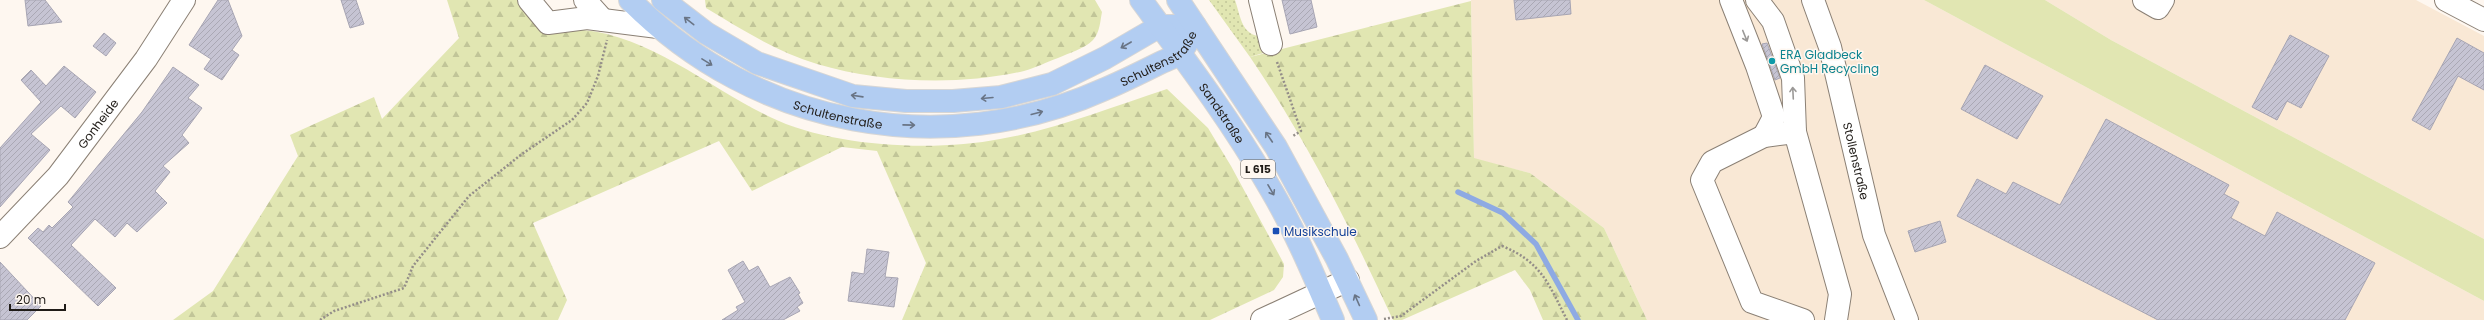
<svg xmlns="http://www.w3.org/2000/svg" width="2484" height="320" font-family="Poppins,sans-serif">
<defs>
<pattern id="forest-firs" width="22" height="20" patternUnits="userSpaceOnUse"><rect width="22" height="20" fill="#e1e6b2"/><path d="M5 1l3.5 6h-7zM16 11l3.5 6h-7z" fill="#c1c598"/></pattern>
<pattern id="park-dots" width="8" height="8" patternUnits="userSpaceOnUse"><rect width="8" height="8" fill="#e1e6b2"/><path d="M2 2h.1M6 6h.1" fill="none" stroke="#c1c598" stroke-width="1.8" stroke-linecap="round"/></pattern>
<pattern id="building-hatch" width="6" height="6" patternUnits="userSpaceOnUse"><rect width="6" height="6" fill="#c6c4d3"/><path d="M-1 1l2-2M0 6l6-6M5 7l2-2" fill="none" stroke="#aaa8b4"/></pattern>
</defs>
<rect width="100%" height="100%" fill="#fef7f0"/>
<!-- built -->
<path fill="#f9e8d5" d="M1471,0h453l560,301v19h-837l-43,-92 -74,-55 -56,-14z
M2045,0h371l68,36v203l-373,-199z"/>
<!-- grass -->
<path fill="#e1e6b2" d="M1924,0h121l66,40 373,199v62z"/>
<!-- forest -->
<path fill="url(#forest-firs)" d="M447,0h70l27,32c12,-1 27,-4 39,-2 67,6 128,59 187,87 61,30 164,35 230,22 57,-10 112,-32 167,-50l41,39 23,38 53,98 -1,13 -9,13 -64,30h-308l24,-57 -49,-112 -35,-4 -90,44 -33,-50 -186,82 34,77 -9,20h-385l40,-29 85,-135 -8,-21 84,-38 8,22 77,-81z
M705,0h390l7,12c-2,10 -2,20 -9,28 -9,9 -24,13 -35,18 -11,4 -23,10 -34,13 -66,15 -143,12 -207,-7 -40,-12 -76,-35 -111,-56z
M1471,1l3,157 56,15 74,55 43,92h-104l-13,-30 -15,-20 -113,50h-9c-42,-91 -87,-181 -143,-263z"/>
<!-- park -->
<path fill="url(#park-dots)" d="M1209,0h26c5,14 6,33 23,36l5,17 -13,4z"/>
<g fill="none" stroke-linecap="round" stroke-linejoin="round">
<!-- stream -->
<path stroke="#8eaae3" stroke-width="5.5" d="M1458,192l45,21 33,31 42,76"/>
</g>
<!-- building -->
<path fill="url(#building-hatch)" stroke="#a7a5b3" d="M25,0h20l17,22 -34,4z
M218,0h10l14,36 -10,14 7,5 -17,25 -18,-11 7,-10 -22,-14z
M341,0h15l8,24 -14,4z
M1282,0h29l6,27 -27,7z
M1514,0h56l1,14 -55,6z
M104,33l12,10 -10,13 -13,-10z
M2290,35l39,21 -28,52 -14,-7 -10,19 -25,-13z
M2457,38l27,15v37l-26,-14 -28,54 -18,-10z
M1767,43l13,35 -5,2 -13,-36z
M1985,65l58,31 -26,43 -56,-30z
M64,66l32,26 -21,26 -14,-12 -30,28 19,16 -50,57v-59l41,-46 -20,-22 10,-10 15,16z
M173,67l26,18 -11,13 14,10 -20,27 7,8 -26,23 7,6 -15,19 12,12 -30,29 -10,-9 -12,14 -20,-18 -24,26 45,43 -18,18 -70,-68 10,-10 5,4 6,-7 3,3 21,-21 -5,-5 74,-90z
M2106,119l123,66 -5,9 15,8 -8,16 34,18 12,-24 98,51 -30,57h-187l-201,-104 20,-37 29,15 7,-12 47,23z
M1940,221l6,21 -31,10 -7,-21z
M867,249l22,3 -4,25 13,1 -4,29 -46,-6 4,-29 12,2z
M743,261l6,10 9,-5 12,21 20,-10 10,16 -2,1 5,9 -6,4 3,4 -17,9h-61l16,-10 -2,-3 9,-5 -17,-32z
M0,262l41,44 -14,14h-27z"/>
<g fill="none" stroke-linecap="round" stroke-linejoin="round">
<!-- minor casing -->
<g stroke="#8b8075" stroke-width="24">
<g id="minor">
<path d="M529,0l19,23 39,-5 71,9"/>
<path d="M585,0l18,20"/>
<path d="M1260,0l11,44"/>
<path d="M1731,0l26,66 17,51 -10,19"/>
<path d="M1757,0l16,21 20,57 2,54 45,162 -4,26"/>
<path id="s1" d="M1813,0l17,47 44,188 33,85"/>
<path d="M2144,0l14,8 5,-8"/>
<path d="M2446,0l38,20"/>
<path d="M1795,132l-31,4 -52,26 -10,18 50,122 51,18"/>
<path id="s2" d="M0,237l58,-61 88,-117 38,-59"/>
<path d="M1262,320l86,-40"/>
</g>
</g>
<!-- major casing -->
<g stroke="#d7d6d5" stroke-width="24">
<g id="major">
<path id="s3" d="M630,0c126,127 312,162 475,89 19,-8 37,-17 55,-26 6,-3 14,-5 19,-10 7,-5 12,-19 16,-27"/>
<path d="M663,0l43,33 51,30 96,33 53,5h47l48,-4 51,-13 53,-26 55,-32h35"/>
<path id="s4" d="M1141,0c45,61 91,122 129,188 25,42 44,88 63,132"/>
<path d="M1178,0l98,147 61,112 29,61"/>
</g>
</g>
<!-- path -->
<path stroke="#948e89" stroke-width="2.5" stroke-dasharray="2 2" stroke-linecap="butt" d="M1277,62l24,69 -8,5
M1384,319l17,-3 75,-55 26,-15c40,16 47,39 65,74
M320,320l14,-9 70,-23 9,-22 56,-70 53,-42 50,-34 15,-17 11,-27 9,-36"/>
<!-- minor -->
<use href="#minor" stroke="#fff" stroke-width="22"/>
<!-- major -->
<use href="#major" stroke="#b2cdf2" stroke-width="22"/>
</g>
<!-- one-way arrows -->
<defs><path id="oneway-shaft" d="M-6 0H5M1.5-3L5.5 0L1.5 3" fill="none" stroke-width="1.6" stroke-linecap="round" stroke-linejoin="round"/></defs>
<g stroke="#697485">
<use href="#oneway-shaft" transform="translate(689 21) rotate(-142)"/>
<use href="#oneway-shaft" transform="translate(1126 45) rotate(150)"/>
<use href="#oneway-shaft" transform="translate(707 62) rotate(32)"/>
<use href="#oneway-shaft" transform="translate(857 96) rotate(-172)"/>
<use href="#oneway-shaft" transform="translate(987 98) rotate(175)"/>
<use href="#oneway-shaft" transform="translate(1037 113) rotate(-15)"/>
<use href="#oneway-shaft" transform="translate(909 125) rotate(1)"/>
<use href="#oneway-shaft" transform="translate(1269 137) rotate(-124)"/>
<use href="#oneway-shaft" transform="translate(1271 190) rotate(60)"/>
<use href="#oneway-shaft" transform="translate(1357 300) rotate(-114)"/>
</g>
<g stroke="#9b9997">
<use href="#oneway-shaft" transform="translate(1745 36) rotate(68)"/>
<use href="#oneway-shaft" transform="translate(1793 93) rotate(-93)"/>
</g>
<!-- markers -->
<circle fill="#0f9aa8" stroke="#fef7f0" stroke-width="1.5" cx="1772" cy="61" r="4"/>
<rect fill="#1a4fb4" stroke="#fef7f0" stroke-width="1.5" x="1272" y="227" width="8" height="8" rx="2"/>
<g text-anchor="middle" dominant-baseline="central" stroke-width="3" stroke-linejoin="round" paint-order="stroke">
<!-- shield labels -->
<rect fill="#fef7f0" stroke="#635e59" stroke-width="1" x="1241" y="160" width="34" height="18" rx="3"/>
<g font-size="11" font-weight="bold" fill="#201c18">
<text x="1258" y="169">L 615</text>
</g>
<!-- culture labels -->
<g font-size="12" fill="#0d838f" stroke="#fef7f0" text-anchor="start">
<text x="1780" y="54">ERA Gladbeck<tspan x="1780" dy="14">GmbH Recycling</tspan></text>
</g>
<!-- street labels -->
<g font-size="12" fill="#201c18" stroke="#fef7f0">
<text stroke="none"><textPath href="#s3" startOffset="577">Schultenstraße</textPath></text>
<text stroke="none"><textPath href="#s3" startOffset="241">Schultenstraße</textPath></text>
<text stroke="none"><textPath href="#s4" startOffset="139">Sandstraße</textPath></text>
<text stroke="none"><textPath href="#s2" startOffset="150">Gonheide</textPath></text>
<text stroke="none"><textPath href="#s1" startOffset="167">Stollenstraße</textPath></text>
</g>
<!-- transit labels -->
<g font-size="12" fill="#164399" stroke="#fef7f0" text-anchor="start">
<text x="1284" y="231">Musikschule</text>
</g>
</g>
<!-- scale -->
<path d="M10 304v6h55v-6" fill="none" stroke="#201c18" stroke-width="2"/>
<text x="16" y="304" font-size="12" fill="#201c18" stroke="#fef7f0" stroke-width="3" paint-order="stroke">20 m</text>
</svg>
